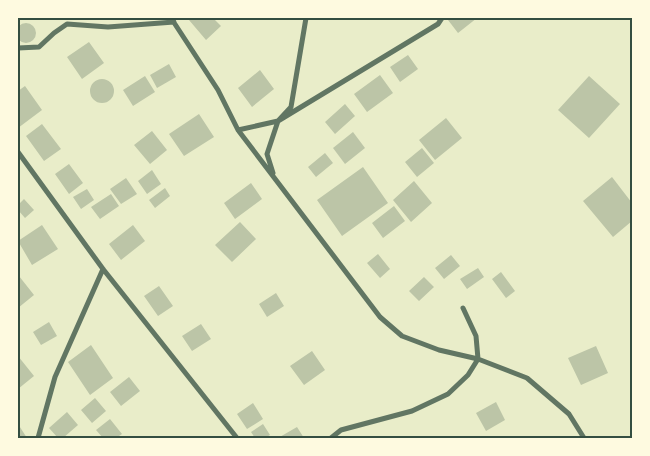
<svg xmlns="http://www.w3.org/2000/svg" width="650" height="456" font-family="'DejaVu Sans',sans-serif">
<rect width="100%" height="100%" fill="#e9edc9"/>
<!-- building -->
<path fill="#bcc5a7" d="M192,18h21l8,8 -15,14 -17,-20z
M451,18h26l-19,15 -10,-13z
M16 33a10 10 0 1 1 20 0a10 10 0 1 1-20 0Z
M89,42l15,21 -22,16 -15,-22z
M408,55l10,14 -18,13 -10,-15z
M169,64l7,13 -19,11 -7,-13z
M260,70l14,19 -22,18 -14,-19z
M380,75l13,18 -26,19 -13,-18z
M145,76l10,16 -22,14 -10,-16z
M589,76l31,28 -31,34 -31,-28z
M90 91a12 12 0 1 1 24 0a12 12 0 1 1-24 0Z
M25,86l17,24 -24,18v-37z
M345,104l10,12 -20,18 -10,-12z
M199,114l15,23 -30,19 -15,-22z
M446,118l16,20 -27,22 -16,-20z
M42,124l19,25 -17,12 -18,-25z
M152,131l15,19 -17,14 -16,-19z
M353,132l12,16 -20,16 -12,-16z
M422,148l12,15 -17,14 -12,-15z
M325,153l8,10 -17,14 -8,-10z
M69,164l14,19 -14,11 -14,-20z
M363,167l25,36 -46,33 -25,-36z
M152,170l9,14 -14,10 -9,-13z
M612,177l20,26v18l-19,16 -30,-36z
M126,178l11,16 -16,10 -11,-15z
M414,181l18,22 -21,19 -18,-22z
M251,183l11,16 -27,20 -11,-16z
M165,188l5,8 -15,12 -6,-8z
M87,189l7,11 -13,9 -8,-12z
M111,194l8,12 -19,13 -9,-12z
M24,199l10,11 -9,8 -7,-8v-5z
M394,206l11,15 -22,17 -11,-15z
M240,222l16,17 -24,23 -17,-17z
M42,225l16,24 -26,16 -14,-24z
M133,225l12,16 -24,19 -12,-16z
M378,254l12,15 -10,9 -13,-15z
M451,255l9,11 -16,13 -9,-11z
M478,268l6,9 -17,12 -7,-10z
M501,272l14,19 -9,7 -14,-19z
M19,276l15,19 -16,13v-30z
M424,277l10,10 -15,14 -10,-10z
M159,286l14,20 -15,10 -14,-20z
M276,293l8,13 -17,11 -8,-13z
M49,322l8,14 -16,9 -8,-13z
M201,324l10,15 -19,12 -10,-15z
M91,345l22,33 -23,17 -22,-33z
M596,346l12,27 -27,12 -13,-27z
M312,351l13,19 -21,15 -14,-19z
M18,356l16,20 -16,13z
M129,377l11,14 -19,15 -11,-14z
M95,398l11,13 -14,12 -11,-13z
M496,402l9,18 -19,11 -10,-18z
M253,403l10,16 -16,10 -10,-15z
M67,412l11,13 -15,13h-5l-9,-10z
M110,419l12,15 -6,4h-13l-7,-8z
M18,424l9,14h-9z
M263,424l7,11 -5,3h-10l-4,-6z
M297,427l7,11h-26z"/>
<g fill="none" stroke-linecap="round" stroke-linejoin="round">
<!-- minor -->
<path stroke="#617663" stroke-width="5" d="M171,18l47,72 20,40 142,187 22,19 37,14 39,9 49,19 42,36 15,24
M18,48l21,-1 15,-14 13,-9 41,3 66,-5
M238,130l40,-9 160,-97 4,-6
M18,152l85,117 134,169
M273,173l-6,-19 11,-33 13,-14 15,-89
M38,438l17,-61 48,-108
M331,438l10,-8 71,-19 36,-17 20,-19 10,-16 -2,-23 -13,-28"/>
</g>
<!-- border -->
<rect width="650" height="456" fill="none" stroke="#fefae0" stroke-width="38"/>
<rect x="19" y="19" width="612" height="418" fill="none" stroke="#344e41" stroke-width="2"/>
</svg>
